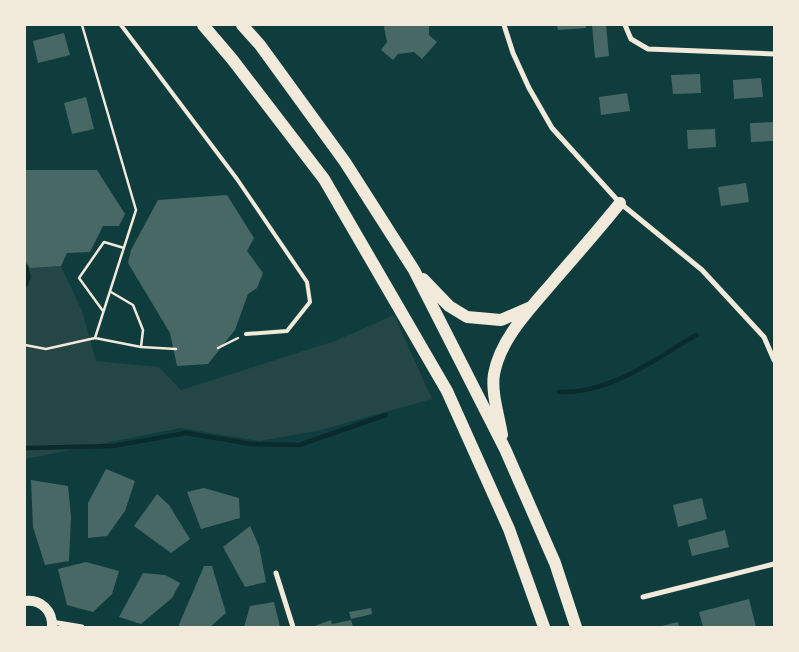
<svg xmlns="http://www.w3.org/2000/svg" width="799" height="652" font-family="'Zilla Slab',serif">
<rect width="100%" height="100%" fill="#0f3d3e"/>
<!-- green -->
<path fill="#244646" d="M25,261l6,7 30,-2 21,45 14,50 63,6 22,23 154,-49 59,-26 38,84 -115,32 -58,10 -78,-13 -156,31z"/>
<!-- water -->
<path fill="#0a2a2b" d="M25,263l3,3 3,11 -4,10h-2z"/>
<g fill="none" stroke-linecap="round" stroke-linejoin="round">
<!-- stream -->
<path stroke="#0a2a2b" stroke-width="4.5" d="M559,392c51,2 95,-32 137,-57
M25,448l88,-2 73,-13 65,11 48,1 87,-30"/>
</g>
<!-- building -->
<path fill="#486865" d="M386,25h43v10l8,7 -15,17 -8,-7 -16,2 -5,6 -12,-10 6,-8 -3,-15z
M557,25h29v3l-28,2z
M592,25h14l3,31 -14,2z
M64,33l6,22 -32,8 -5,-22z
M700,74l1,19 -28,1 -2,-19z
M761,78l2,19 -29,2 -1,-19z
M627,93l3,18 -29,4 -2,-18z
M86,97l8,32 -22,5 -8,-31z
M774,122v19l-23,1 -1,-19z
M715,129l1,18 -28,2 -1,-19z
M25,170h72l28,44 -6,12h-16l-13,26 -23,1 -6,13 -31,2 -5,-7z
M746,183l3,19 -28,4 -3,-19z
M227,195l27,43 -7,13 16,22 -6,15 -9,6 -13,36 -27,34 -31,2 -7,-33 -42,-70 3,-13 27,-50z
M106,469l29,12 -10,30 -18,25 -19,2v-35z
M31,480l37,6 3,31 -2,44 -24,4 -12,-38z
M204,488l35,10 1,20 -39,11 -14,-37z
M157,494l12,11 21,34 -19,14 -37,-27z
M702,498l5,21 -29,8 -5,-22z
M250,526l9,20 7,36 -21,5 -22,-40z
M725,530l4,17 -37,9 -4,-16z
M86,562l33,9 -7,23 -19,18 -26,-7 -9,-36z
M204,566h8l14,47 -16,14h-32z
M143,573l22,2 15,8 -8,15 -31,26 -22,-7z
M749,599l7,28h-53l-4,-15z
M274,602l6,25h-36l6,-21z
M371,608l1,6 -21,5 -2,-7z
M331,620l1,4 19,-4 2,7h-41z
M678,622l1,5h-17v-1z"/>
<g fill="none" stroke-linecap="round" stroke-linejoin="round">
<!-- path -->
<path stroke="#f1e9da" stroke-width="2.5" d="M82,25l54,185 -41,128
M103,311l-24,-33 25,-36 20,6
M25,345l21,4 49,-11 46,9 2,-17 -10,-25 -22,-13
M141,347l35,2
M218,348l20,-10"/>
<!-- service -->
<path stroke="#f1e9da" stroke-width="4" d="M121,25l116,154 70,103 3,20 -23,29 -41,3"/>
<!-- minor -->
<path stroke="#f1e9da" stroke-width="5" d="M504,25l9,28 16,35 23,40 68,75 82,67 62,67 10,23
M625,25l6,14 17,10 126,5
M276,573l17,54
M643,597l131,-33
M52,622l30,5"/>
<!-- secondary -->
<path stroke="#f1e9da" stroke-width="10" d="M25,601c16,-2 28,10 27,26"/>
<!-- trunk -->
<path stroke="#f1e9da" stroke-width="12" d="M203,25l29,34 92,120 123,212 62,138 35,98
M242,25l18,20 85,117 69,108 91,179 50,114 21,64
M423,279l26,27 18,11 34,3 30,-13
M502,435c-3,-19 -11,-42 -8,-61 7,-38 40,-69 64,-98 21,-24 42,-48 62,-73"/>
</g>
<!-- border -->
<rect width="799" height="652" fill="none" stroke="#f1e9da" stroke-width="52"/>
</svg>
